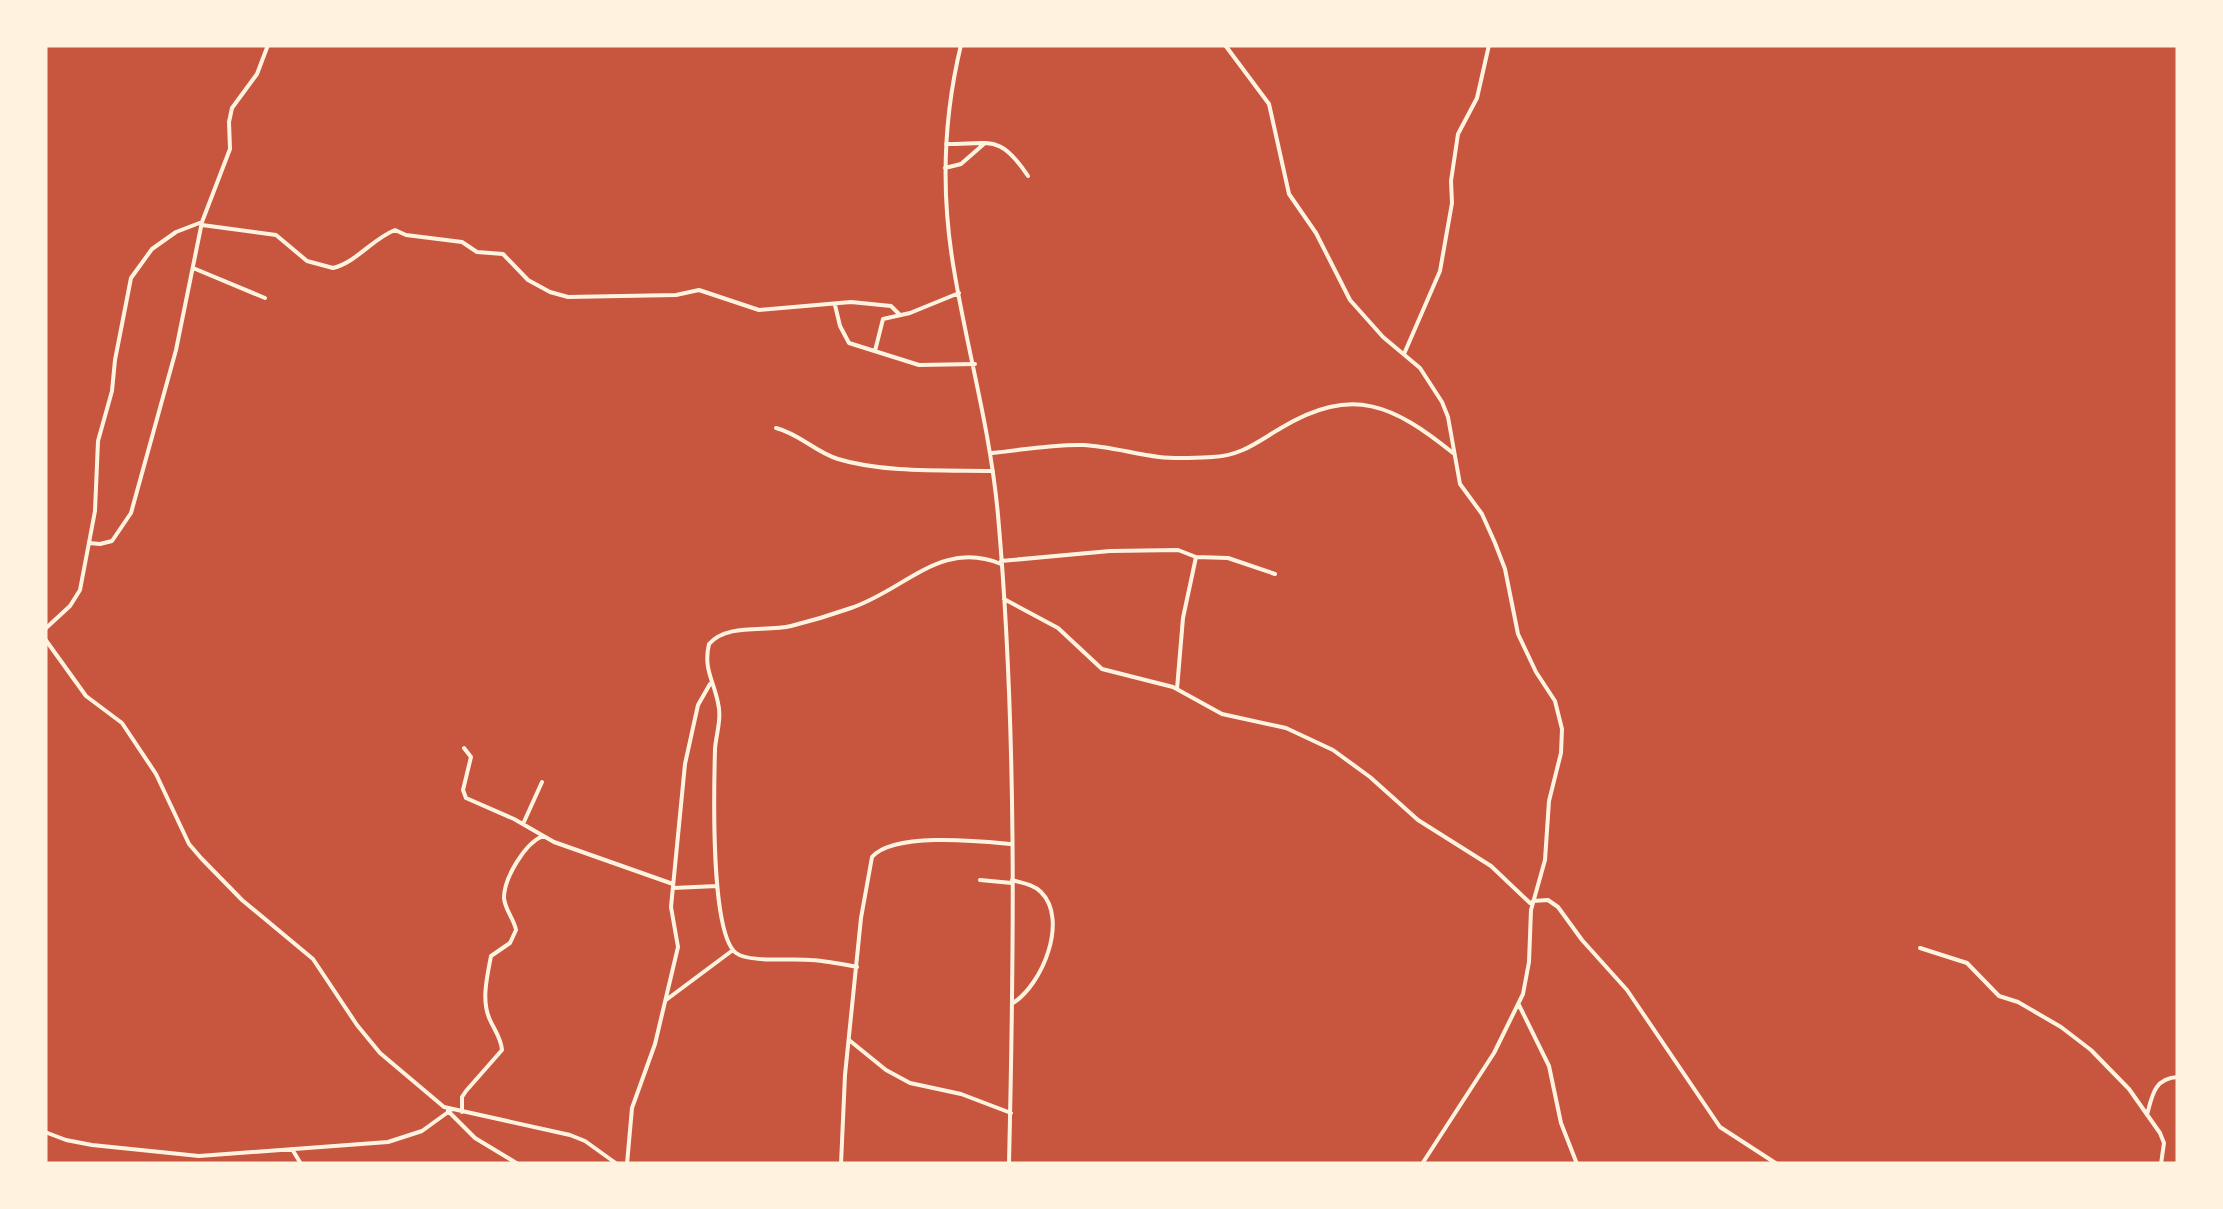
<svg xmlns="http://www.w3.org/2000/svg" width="2223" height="1209" font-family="'Sofia Sans Condensed',sans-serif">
<rect width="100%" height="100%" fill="#c8553d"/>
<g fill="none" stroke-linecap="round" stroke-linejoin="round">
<!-- minor -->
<path stroke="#fff3e0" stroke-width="4" d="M961,45c-18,74 -20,150 -7,225 14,84 36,158 44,245 19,215 16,433 11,649
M1225,45l44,59 20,90 27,39 34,67 33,37 37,31 22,34 6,15 12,67 22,30 13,29 10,26 13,65 18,38 19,29 7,28 -1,24 -12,48 -4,59 -14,50 -2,52 -6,32 -29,59 -72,111
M946,144c46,0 54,-10 82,32
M945,168l16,-4 24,-21
M202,225l74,10 31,26 26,7c24,-6 39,-29 62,-38l11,5 56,7 15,10 26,2 25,26 22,12 18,5 108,-2 23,-5 60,20 92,-8 40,4 9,9
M193,268l72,30
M835,305l5,21 9,17 70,22 56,-1
M875,351l8,-32 27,-6 49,-20
M1404,354l36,-83 12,-68 -1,-22 7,-47 19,-36 12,-53
M776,428c24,6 39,24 62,31 45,14 108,11 155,12
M992,453c30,-3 61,-9 91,-8 25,1 51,9 76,12 17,2 36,1 53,0 29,-1 45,-15 69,-29 72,-43 112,-23 172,25
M89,543l11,1 12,-3 19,-28 45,-163 26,-128 28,-73 -1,-27 3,-14 25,-34 11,-29
M1001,561l109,-10 68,-1 18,7 32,1 47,16
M1004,599l54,29 44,41 71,18 49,27 64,14 47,22 37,27 48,43 73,46 39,37
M45,629l25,-23 10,-16 15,-79 3,-70 14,-50 3,-31 16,-82 21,-29 24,-17 26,-10
M45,639l41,57 36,27 34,51 33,70 12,14 41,42 71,59 44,66 23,28 64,54 126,28 15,6 32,23
M1177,689l6,-71 13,-61
M464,748l7,9 -8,33 3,8 48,21 40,23 119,42
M523,824l19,-42
M980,880l32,3
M1012,880c10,3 21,4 29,12 28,28 1,93 -28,111
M673,888l44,-2
M1533,901l15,-1 10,7 24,33 45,50 93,137 57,37
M1920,948l47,15 32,33 19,6 43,25 30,23 38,39 31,44 4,10 -3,21
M857,967c-15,-3 -30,-6 -46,-7 -18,-2 -62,3 -75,-7 -26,-20 -22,-168 -21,-204 1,-14 7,-31 3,-46 -4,-22 -15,-34 -9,-59 18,-21 56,-12 82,-18 20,-5 40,-11 60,-18 54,-18 90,-69 150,-44
M666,1000l67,-50
M1519,1005l30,61 12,57 16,41
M849,1040l37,30 24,13 51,11 50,19
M448,1111l27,27 43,26
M462,1112v-15l4,-6 36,-41c-1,-12 -7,-19 -12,-30 -9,-19 -3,-43 1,-64l19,-13 6,-13c-2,-11 -11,-20 -12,-32 0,-20 21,-55 39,-62
M2147,1115c5,-19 7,-37 31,-38
M45,1132l21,8 26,5 107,11 189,-14 34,-11 29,-21
M292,1149l9,15
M627,1164l5,-56 23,-64 23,-97 -7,-40 14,-143 13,-59 12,-21
M841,1164l4,-89 16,-157 11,-61c22,-25 107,-16 139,-13"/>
</g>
<!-- border -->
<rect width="2223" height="1209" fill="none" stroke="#fff3e0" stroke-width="95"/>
</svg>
